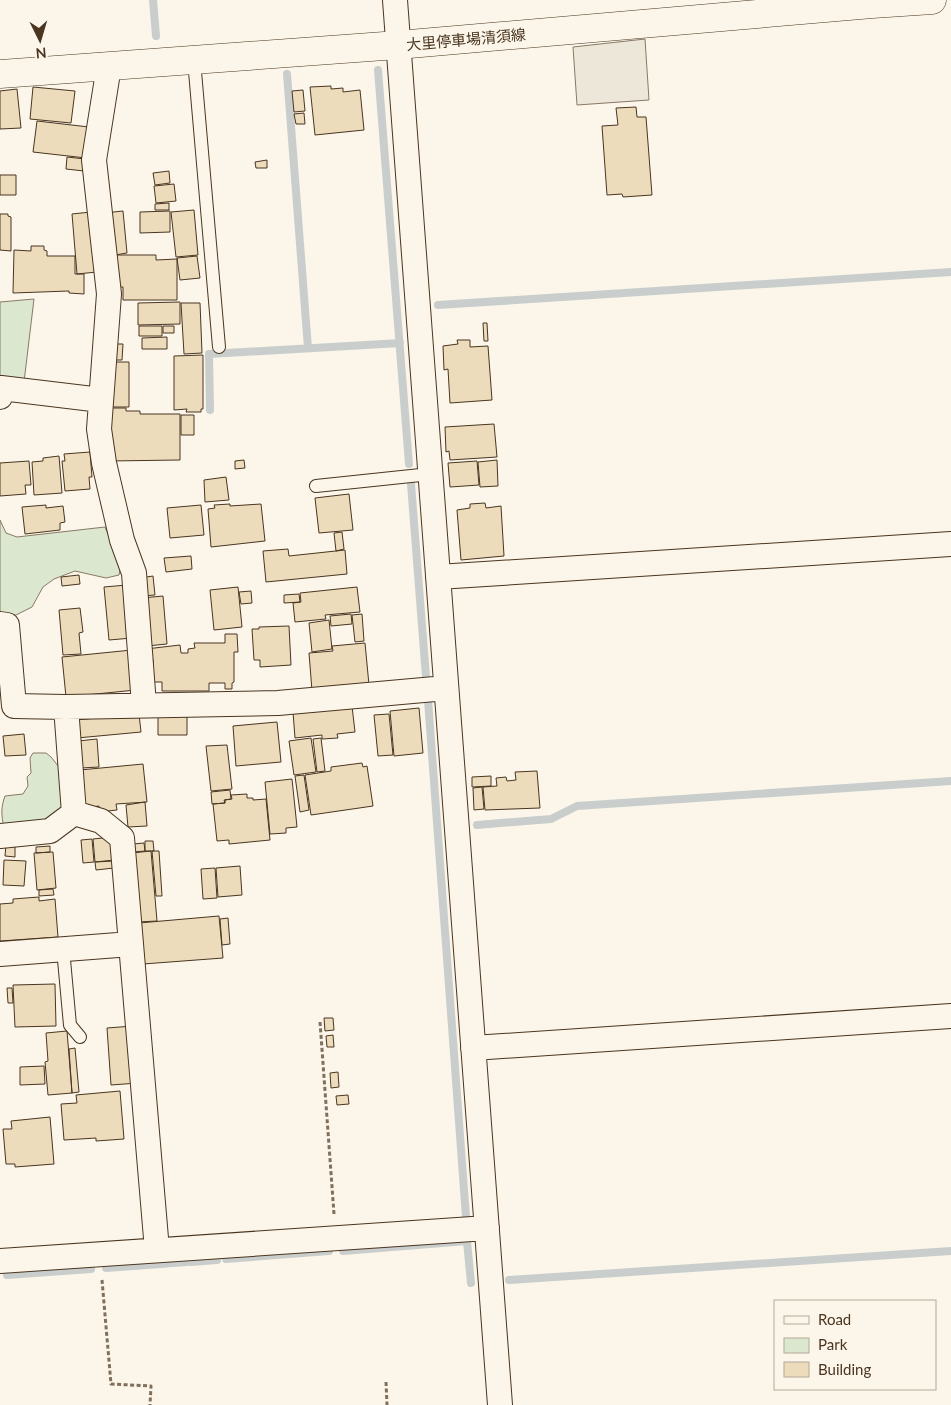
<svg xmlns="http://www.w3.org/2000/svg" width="951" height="1405" font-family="Lato,'Noto Sans JP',sans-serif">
<rect width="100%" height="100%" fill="#fbf6e9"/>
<!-- green -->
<path fill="#dce7d0" stroke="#887966" d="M34,299l-10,83h-24v-80z
M0,520l6,13 11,4 88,-10 16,38 -2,10 -13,3 -31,-7 -21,8 -11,8 -11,20 -16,8 -16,-1z
M33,753h13l5,4 12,15 2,32 -6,10 -12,9 -43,4c-3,-12 -3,-20 1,-31l18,-2 5,-8 -1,-9 4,-4 -1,-15z"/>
<!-- parking -->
<path fill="#ede7d9" stroke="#887966" d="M645,39l4,61 -72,5 -4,-58z"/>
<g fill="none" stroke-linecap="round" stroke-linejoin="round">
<!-- stream -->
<path stroke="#c9cecd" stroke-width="8" d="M153,0l3,36
M378,70l31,394
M287,74l21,274
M438,305l513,-33
M210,410l-1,-56 191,-11
M411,484l15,193
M428,700l38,517
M477,825l74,-6 26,-13 374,-25
M343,1251l124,-10 4,42
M226,1259l103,-8
M191,1262l26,-2
M106,1268l81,-6
M7,1275l84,-6
M509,1280l442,-29"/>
</g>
<!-- building -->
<path fill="#ecdcbc" stroke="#4a3520" d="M331,86v3l12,-1v4l17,-2 4,40 -49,5 -5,-48z
M33,87l42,4 -4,32 -41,-4z
M17,89l4,39 -21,1v-38z
M303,90l2,21 -11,1 -2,-21z
M636,107l1,10h9l6,78 -29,2 -1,-3 -15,1 -5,-69 16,-1 -2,-17z
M304,113l1,11h-9l-2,-10z
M37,121l52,6 -3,31 -53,-6z
M67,157l18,2 -1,12 -18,-2z
M267,160v8h-11l-1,-6z
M169,171l1,12 -15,2 -2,-12z
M0,175h16v20h-16z
M174,184l2,17 -20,2 -2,-17z
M169,203v7h-14v-6z
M194,210l4,45 -22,2 -5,-45z
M123,211l4,42 -18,3 -5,-43z
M170,211v21l-30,1v-21z
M91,212l6,60 -20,2 -5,-60z
M0,214h8v2l3,1v34l-11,-1z
M31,246h13v4l3,1v5h28v18h9v20l-15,-1v-2l-56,2 1,-43 17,1z
M116,255h40v5l21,-1v41h-54v-13h-6z
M197,256l3,22 -20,2 -3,-22z
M180,302v22l-42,1v-22z
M181,303h19l2,50 -18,1z
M483,323h4l1,18h-4z
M139,326h23v10h-23z
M163,326h11v7h-11z
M167,337v12h-25v-11z
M457,340h13v7l18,-1 4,54 -42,3 -2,-34 -4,1 -1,-24 15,-2z
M113,344h10l-1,16h-10z
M203,355v54h-2v3h-15l1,-3 -13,1v-54z
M108,362h21v45h-21z
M108,408h18v3h14v3h40v46l-72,1z
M181,415h13v20h-13z
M494,424l3,33 -47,3 -1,-9 -3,1 -1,-25z
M90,452l2,25h-3l1,12 -25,2 -3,-30h3l-1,-7z
M59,456l3,37 -28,2 -2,-33 11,-1v-3z
M244,460l1,8 -10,1v-8z
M497,460l1,26 -18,1 -2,-25z
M29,461l2,24h-6l1,9 -26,2v-33z
M477,461l2,24 -29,2 -2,-24z
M226,477l3,23 -24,2 -1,-22z
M349,494l4,36 -34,3 -4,-35z
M485,503l1,5 15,-2 3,50 -43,4 -4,-50 13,-2v-4z
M230,504v2l31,-2 4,37 -54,6 -3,-38 7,-1 -1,-3z
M46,505v3l17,-2 2,16 -5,1v7l-35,4 -3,-27z
M201,505l3,30 -34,3 -3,-30z
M342,532l2,17 -8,2 -2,-18z
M288,549l1,7 56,-6 2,24 -81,8 -3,-31z
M191,556l1,13 -26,3 -2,-14z
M79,575l1,9 -18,2 -1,-9z
M153,576l2,19 -13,1 -2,-18z
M127,585l5,53 -23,2 -5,-53z
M238,587l4,40 -28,3 -4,-40z
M357,587l3,25 -35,3 1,4 -31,3 -2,-19 8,-1 -1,-9z
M251,591l1,12 -11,1 -2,-12z
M299,594l1,8 -16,1v-8z
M163,596l4,48 -20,2 -5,-48z
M80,608l3,24 -4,1 2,21 -18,1 -4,-45z
M351,614l1,10 -21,2 -1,-10z
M362,614l2,27 -9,1 -3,-27z
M329,620l3,29 -20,3 -3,-29z
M289,626l2,39 -31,2v-7h-6l-2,-31h7v-2z
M225,634h12l1,18h-4v30l-2,1v6h-7v-6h-16v8h-47v-9h-9v-23l-5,1 -2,-11 34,-4 1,8h7v-4l7,-1 -1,-5h31z
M365,643l4,42 -57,6 -3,-38 24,-2 -1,-5z
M132,650l4,40 -70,7 -4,-40z
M352,706l3,26 -18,2 1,4 -16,1v-4l-27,3 -2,-26z
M419,708l4,45 -29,3 -4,-45z
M139,714l2,18 -64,6 -2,-18z
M389,714l4,41 -15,1 -4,-41z
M158,715l29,1v19h-29z
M277,722l4,40 -45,4 -3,-40z
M24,734l2,21 -21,1 -2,-20z
M311,738l5,34 -22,3 -5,-34z
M321,738l4,33 -8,1 -4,-33z
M97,739l2,28 -18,1 -3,-27z
M227,745l5,44 -21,2 -5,-45z
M362,763l1,4 4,-1 6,40 -62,9 -6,-40 26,-4v-4z
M143,764l4,38 -31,2 1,6 -18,2v-6l-15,2 -4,-38z
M537,771l3,37 -55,2 -2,-23 14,-1 -1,-8 10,-1 1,4 9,-1 -1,-8z
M304,775l5,35 -9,2 -5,-36z
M491,776v10l-19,1v-10z
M292,779l5,48 -11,1v5l-16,1 -5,-52z
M482,787l2,22 -10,1 -1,-22z
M230,790l1,9 -7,1 1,3 -13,1 -1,-12z
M247,794v4h6v2l13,-1 4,41 -41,4v-4l-12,1 -4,-37 12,-1v-3l7,-1 -1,-4z
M145,802l2,24 -19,1 -2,-22z
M112,837l2,23 -19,2 -2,-23z
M92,839l2,23 -11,1 -2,-23z
M145,841h8l1,10h-9z
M144,843l1,8 -12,1v-8z
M6,845l9,1v11l-10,-1z
M50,846v6l-14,1v-6z
M151,851l6,70 -19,1 -6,-69z
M152,851h7l3,45h-6z
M53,852l3,36 -19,2 -3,-37z
M4,860l22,1 -2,25 -21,-1z
M114,861v7l-18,2 -1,-8z
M240,866l2,29 -24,2 -2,-29z
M215,868l2,30 -14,1 -2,-30z
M53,889l1,6 -15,1v-6z
M39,897v4l16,-2 3,38 -58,4v-37l13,-1v-4z
M219,916l4,42 -80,6 -4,-41z
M228,918l2,26 -8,1 -2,-26z
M55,984l1,42 -41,1 -2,-42z
M7,988h5l1,15h-5z
M324,1018h9l1,12 -9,1z
M133,1026l5,57 -27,2 -4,-57z
M67,1031l5,62 -24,2 -3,-33 3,-1 -2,-28z
M333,1035l1,12h-7l-1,-11z
M75,1048l4,44 -7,1 -3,-44z
M44,1066l1,18 -25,1v-18z
M338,1072l1,15 -8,1 -1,-15z
M120,1091l4,48 -28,2v-3l-32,2 -3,-36 16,-1 -1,-8z
M348,1095l1,9 -12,1 -1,-9z
M50,1117l4,47 -39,3v-3h-9l-3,-35h9l-1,-8z"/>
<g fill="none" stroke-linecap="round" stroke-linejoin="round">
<!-- service casing -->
<g stroke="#4a3520" stroke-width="14">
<path id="service" d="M194,60l25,287
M316,486l114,-12
M63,949l7,76 10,12"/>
</g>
<!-- minor casing -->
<g stroke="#4a3520" stroke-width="26">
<path id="minor" d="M395,0l105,1405
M109,66l-15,94 15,134 -10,135 5,34 18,77 12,33 10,132
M0,397l1,-9 100,12
M438,577l513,-33
M0,624l7,1 7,81 52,1
M74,813l27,8 21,17 35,412
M0,836l50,-5 24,-18 -8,-106 212,-4 168,-15
M0,954l131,-10
M473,1048l478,-32
M0,1261l487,-33"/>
</g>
<!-- secondary casing -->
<g stroke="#4a3520" stroke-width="29">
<path id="secondary" d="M0,74l398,-29 474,-41 60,-4"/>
</g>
<!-- path -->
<path stroke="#7f6f5c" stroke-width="3" stroke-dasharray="4 2.5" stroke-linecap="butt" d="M320,1022l14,192
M102,1280l9,104 40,2 -1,19
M386,1382l1,23"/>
<!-- service -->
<use href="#service" stroke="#fbf6e9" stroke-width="12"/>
<!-- minor -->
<use href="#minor" stroke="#fbf6e9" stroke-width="24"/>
<!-- secondary -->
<use href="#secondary" stroke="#fbf6e9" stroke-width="28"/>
</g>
<g text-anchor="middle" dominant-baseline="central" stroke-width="4" stroke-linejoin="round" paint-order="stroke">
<!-- street labels -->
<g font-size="15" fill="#4a3520" stroke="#fbf6e9">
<text transform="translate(466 39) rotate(-5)">大里停車場清須線</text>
</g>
</g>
<!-- legend -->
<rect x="774" y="1300" width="162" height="90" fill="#fbf6e9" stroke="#b4a999"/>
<rect x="784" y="1316" width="25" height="8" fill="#fbf6e9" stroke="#b4a999"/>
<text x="818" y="1325" font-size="15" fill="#4a3520">Road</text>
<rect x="784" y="1338" width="25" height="15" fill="#dce7d0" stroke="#b4a999"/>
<text x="818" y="1350" font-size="15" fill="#4a3520">Park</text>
<rect x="784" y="1362" width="25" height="15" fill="#ecdcbc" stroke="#b4a999"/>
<text x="818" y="1375" font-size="15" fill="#4a3520">Building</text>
<!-- north arrow -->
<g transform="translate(40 40) rotate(175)" stroke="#fbf6e9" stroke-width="4" paint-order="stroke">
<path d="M0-4L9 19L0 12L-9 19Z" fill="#4a3520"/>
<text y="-8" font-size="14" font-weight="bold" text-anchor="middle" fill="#4a3520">N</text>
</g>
</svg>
